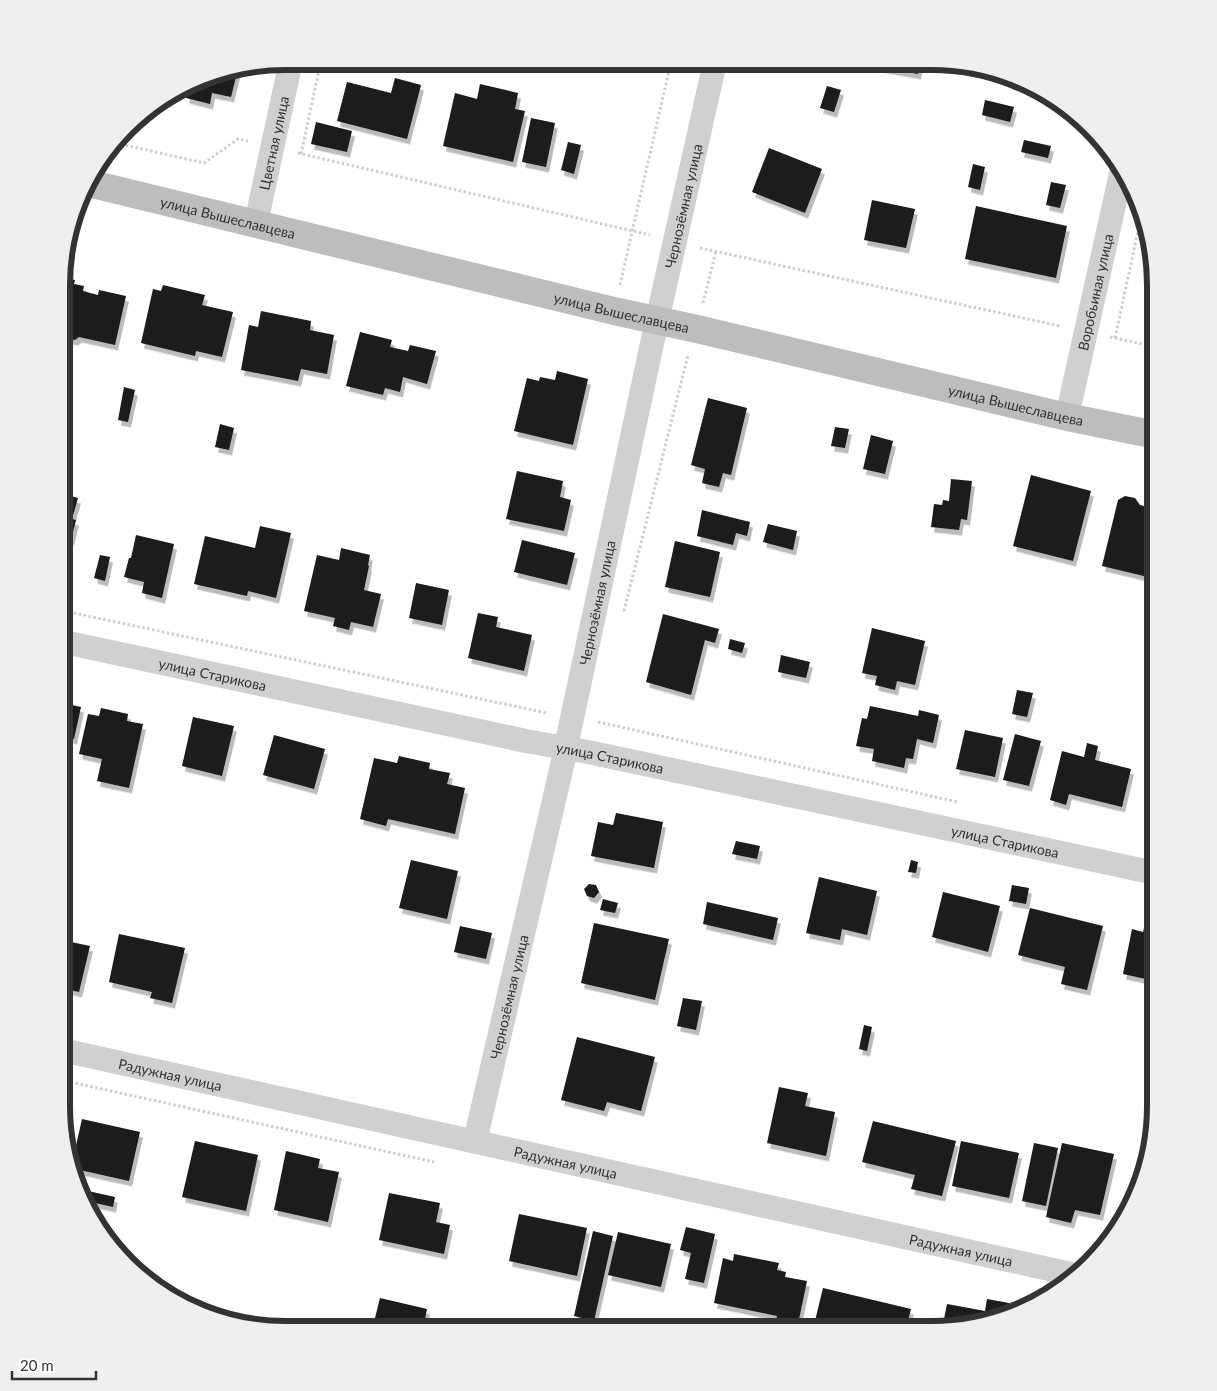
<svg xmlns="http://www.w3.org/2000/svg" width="1217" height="1391" font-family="Lato,sans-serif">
<defs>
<filter id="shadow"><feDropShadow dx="3" dy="5.5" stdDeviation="0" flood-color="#0004"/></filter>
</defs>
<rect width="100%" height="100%" fill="#fff"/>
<!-- building -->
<path fill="#1a1a1a" filter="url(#shadow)" d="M397,62h17l-1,4z
M880,63h40l-2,11 -39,-7z
M238,69l-7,28 -19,-4 -2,11 -24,-6 2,-10 25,-15z
M395,78l26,7 -14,54 -70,-18 10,-39 44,11z
M480,84l38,9 -3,16 10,2 -12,51 -70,-16 12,-53 22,6z
M827,86l14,4 -7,22 -14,-4z
M985,100l29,7 -4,15 -28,-7z
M531,118l24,5 -9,44 -24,-5z
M316,122l36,9 -5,21 -36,-8z
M1024,140l27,6 -3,12 -27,-6z
M568,142l13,3 -7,29 -13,-4z
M769,148l53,21 -17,44 -53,-21z
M973,164l12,3 -5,23 -12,-3z
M1051,182l15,3 -6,23 -14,-3z
M872,200l43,9 -9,39 -42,-8z
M976,206l91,20 -11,52 -91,-19z
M1154,271l2,14v11l-8,-1z
M65,278l10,2 -1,4 10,2 -1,5 15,4 1,-5 27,6 -11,49 -36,-8 -4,3 -10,-2z
M163,285l42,10 -3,10 31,7 -11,45 -26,-6 -1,5 -54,-13 12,-54 8,2z
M261,311l50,10 -1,9 24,5 -7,39 -26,-5 -3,12 -57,-11 8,-45 9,2z
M360,332l32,8 -2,7 18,4 2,-6 26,6 -9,33 -24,-7 -3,15 -15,-4 -2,7 -37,-9z
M557,371l31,8 -15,66 -59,-14 13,-53 12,3 1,-4 15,3z
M124,387l11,3 -7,32 -10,-2z
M708,398l39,10 -16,67 -8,-2 -4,14 -17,-4 3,-14 -14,-4z
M220,424l14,4 -5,22 -14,-3z
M835,427l14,2 -4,19 -14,-2z
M871,435l22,6 -8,33 -22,-5z
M517,471l46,10 -3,16 11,3 -7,31 -58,-12z
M1031,475l60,16 -18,70 -60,-15z
M951,479l21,2 -5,39 -6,-1 -2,11 -28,-3 3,-23 8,1 1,-5 6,1z
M64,494l14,4 -6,21 4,1 -5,20 -3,-1 -3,13z
M1125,496l10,2 5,7 16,4v55l-5,-1 -3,14 -46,-11 16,-66z
M702,510l48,12 -3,14 -11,-3 -3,12 -36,-9z
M768,524l29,7 -4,19 -30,-8z
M260,526l31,7 -15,65 -28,-7 -1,5 -53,-12 11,-48 50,12z
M136,535l38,9 -12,54 -20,-5 2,-11 -20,-5 5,-19h2z
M522,540l53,13 -8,32 -53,-13z
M675,541l45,11 -10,45 -45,-10z
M341,548l29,7 -2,10 1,1 -5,24 17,4 -8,33 -22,-5 -2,8 -16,-4 2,-8 -31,-7 13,-56 22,5z
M100,555l10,2 -5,24 -11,-3z
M416,583l33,7 -7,35 -33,-7z
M478,613l20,4 -2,10 36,8 -8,36 -56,-13z
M663,614l56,15 -4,14 -10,-3 -14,55 -45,-13z
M872,628l53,13 -10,44 -18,-4 -2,9 -20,-5 2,-9 -15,-3z
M730,639l15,4 -3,10 -14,-4z
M781,655l29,7 -4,16 -28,-6z
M1017,690l16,3 -6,24 -15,-3z
M63,703l18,4 -7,32 -11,-3z
M870,706l48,10 1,-6 20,5 -6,28 -16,-4 -4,20 -7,-1 -2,10 -32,-7 2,-12 -18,-3 6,-28 5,1z
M101,708l27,6 -1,7 16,3 -14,64 -32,-7 5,-22 -23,-5 9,-40 11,2z
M193,717l41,9 -12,50 -40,-10z
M965,730l38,8 -8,39 -39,-8z
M1015,734l26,7 -12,45 -26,-6z
M274,735l51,14 -11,40 -51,-14z
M1087,743l11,3 -3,14 36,9 -9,38 -53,-13 -3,11 -16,-5 12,-49 22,6z
M399,756l31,7 -1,6 21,4 -3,11 18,4 -10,46 -67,-15 -2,7 -26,-7 14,-61 23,5z
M616,813l47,9 -9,46 -63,-12 7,-34 15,3z
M736,841l24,5 -3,13 -25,-5z
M411,860l47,11 -11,48 -48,-11z
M911,860l7,2 -2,11 -8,-1z
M819,877l58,14 -10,44 -25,-6 -2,11 -34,-7z
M589,884l7,1 3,7 -5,6 -7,-2 -3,-7z
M1012,885l17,3 -3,16 -17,-3z
M943,892l57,14 -12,46 -56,-15z
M603,899l15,4 -3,10 -15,-3z
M707,902l71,16 -5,22 -70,-16z
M1030,908l73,18 -16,64 -26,-6 4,-17 -47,-12z
M1147,916l8,2v63l-32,-7 9,-45 11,3z
M594,923l75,16 -14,61 -74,-17z
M460,926l32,7 -6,26 -32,-7z
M119,934l66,14 -13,55 -22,-5 2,-6 -43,-10z
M62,940l28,6 -11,46 -17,-4z
M683,998l19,3 -6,29 -19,-4z
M864,1025l8,2 -5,24 -8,-2z
M577,1037l78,20 -14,54 -34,-9 -3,9 -43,-11z
M779,1087l29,6 -3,13 30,6 -9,44 -59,-13z
M82,1119l58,13 -11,49 -58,-13z
M873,1121l83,20 -14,55 -31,-7 4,-14 -53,-13z
M195,1141l63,14 -12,56 -64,-14z
M961,1141l58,12 -10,45 -57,-12z
M1034,1143l24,5 -12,58 -24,-5z
M1062,1143l52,11 -14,61 -25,-5 -4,13 -25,-6z
M286,1151l34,8 -2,9 21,4 -11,50 -54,-12z
M88,1191l27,6 -2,10 -27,-6z
M389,1193l51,10 -4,19 14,3 -6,29 -65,-14z
M519,1214l68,14 -10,48 -68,-15z
M686,1227l29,7 -11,49 -19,-4 6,-26 -11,-3z
M593,1231l20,5 -19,85 -20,-5z
M618,1232l53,12 -10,43 -53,-12z
M734,1254l45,9 -2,7 9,2 -1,5 22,4 -10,48h-23l3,-13 -63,-13 9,-45 10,3z
M823,1288l88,21 -5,20h-93z
M380,1298l47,11 -4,20h-19l-30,-7z
M987,1299l22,4 -2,8 -65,18 5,-25 38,7z
M350,1320l25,5 -1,4h-26z
M559,1324l21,4v1h-22z"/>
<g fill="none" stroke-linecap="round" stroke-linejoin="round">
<!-- path -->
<path stroke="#cdcdcd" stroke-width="3" stroke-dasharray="2.5 2.5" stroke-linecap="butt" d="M742,70l2,-7
M116,143l88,20 34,-24 10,2
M298,153l352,82
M301,154l20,-93
M700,248l360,78
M620,285l51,-223
M703,303l13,-52
M1110,337l46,10
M1115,338l27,-126
M64,611l483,102
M624,611l64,-256
M598,722l360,80
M61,1080l373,82"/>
<!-- street -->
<g stroke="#d0d0d0" stroke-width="24">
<path id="s1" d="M256,223l35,-162"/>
<path id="s2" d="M1067,417l55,-248"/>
<path id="s3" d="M64,642l462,99 62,11 567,121"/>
<path id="s4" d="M62,1050l1009,224"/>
<path id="s5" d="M475,1141l86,-371 90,-422 64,-286"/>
</g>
<!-- secondary -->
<path stroke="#bdbdbd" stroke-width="28" id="s6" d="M88,183l526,128 83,18 370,88 89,18"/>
</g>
<g text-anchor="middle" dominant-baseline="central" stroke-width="5" stroke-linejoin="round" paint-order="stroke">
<!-- street labels -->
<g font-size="14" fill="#333" stroke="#fff">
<text stroke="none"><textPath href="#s1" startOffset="82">Цветная улица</textPath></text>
<text stroke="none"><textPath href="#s5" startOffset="958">Чернозёмная улица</textPath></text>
<text stroke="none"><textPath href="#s6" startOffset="144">улица Вышеславцева</textPath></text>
<text stroke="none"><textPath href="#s2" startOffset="128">Воробьиная улица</textPath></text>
<text stroke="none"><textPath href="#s6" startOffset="549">улица Вышеславцева</textPath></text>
<text stroke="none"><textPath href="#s6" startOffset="954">улица Вышеславцева</textPath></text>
<text stroke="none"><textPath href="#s5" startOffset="552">Чернозёмная улица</textPath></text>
<text stroke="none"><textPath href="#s3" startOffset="152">улица Старикова</textPath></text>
<text stroke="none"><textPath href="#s3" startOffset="558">улица Старикова</textPath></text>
<text stroke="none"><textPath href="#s3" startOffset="962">улица Старикова</textPath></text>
<text stroke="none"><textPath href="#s5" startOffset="148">Чернозёмная улица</textPath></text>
<text stroke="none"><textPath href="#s4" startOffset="111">Радужная улица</textPath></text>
<text stroke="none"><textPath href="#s4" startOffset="516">Радужная улица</textPath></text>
<text stroke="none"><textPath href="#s4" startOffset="921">Радужная улица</textPath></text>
</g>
</g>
<!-- crop -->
<path d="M0 0H1217V1391H0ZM285 70H932A215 215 0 0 1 1147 285V1106A215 215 0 0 1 932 1321H285A215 215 0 0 1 70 1106V285A215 215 0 0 1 285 70Z" fill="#efefef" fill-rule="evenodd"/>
<path fill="none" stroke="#333" stroke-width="6" d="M285 70H932A215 215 0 0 1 1147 285V1106A215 215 0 0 1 932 1321H285A215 215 0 0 1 70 1106V285A215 215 0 0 1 285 70Z"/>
<!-- scale -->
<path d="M12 1371v8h84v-8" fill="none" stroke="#333333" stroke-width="2.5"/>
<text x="20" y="1371" font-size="15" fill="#333333" stroke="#ffffff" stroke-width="4" paint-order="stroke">20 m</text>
</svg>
